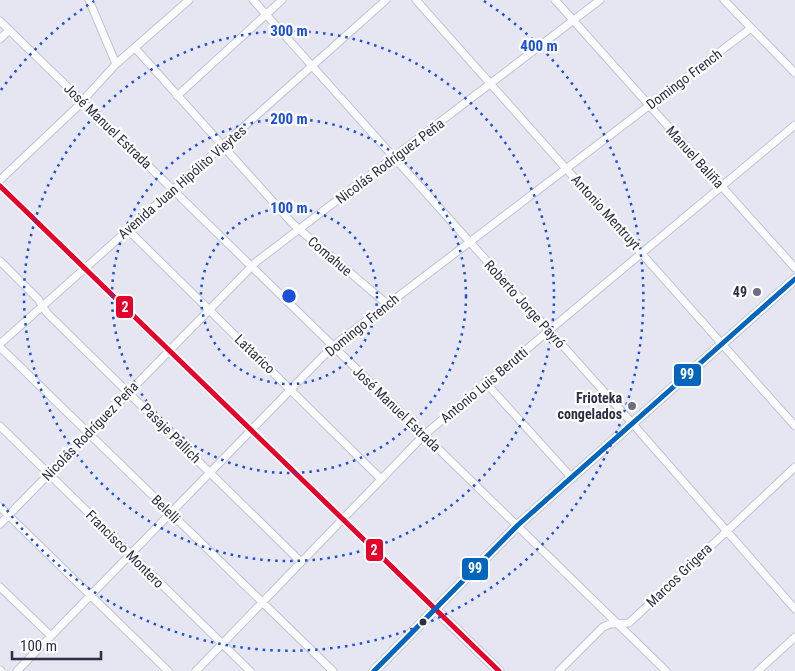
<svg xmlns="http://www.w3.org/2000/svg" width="795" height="671" font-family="'Roboto Condensed',sans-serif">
<rect width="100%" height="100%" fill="#e5e6f1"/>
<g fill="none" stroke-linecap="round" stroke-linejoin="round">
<!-- minor casing -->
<g stroke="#c1c2d0" stroke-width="9">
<path id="minor" d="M89,0l27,64
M253,0l379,423 163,186
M416,0l379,426
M555,0l240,268
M724,0l71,73
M0,21l666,650
M0,39l9,-9
M135,48l158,176 94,80
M177,96l105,-96
M0,180l75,-71 41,-45 73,-64
M0,186l435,423
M128,230l253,249
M0,261l38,38 9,14 254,249
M0,344l386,-344
M0,347l333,324
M485,382l86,95
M0,426l250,245
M0,507l168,164
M0,524l256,-262 344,-262
M0,587l51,49
M0,670l1,1
M17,671l316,-325 418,-318
M196,671l228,-236 371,-310
M559,671l44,-44 7,-3 19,-1 166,-156
M758,671l37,-34"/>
</g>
<!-- major casing -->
<g stroke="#c1c2d0" stroke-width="11">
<path id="major" d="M435,609l64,62
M374,671l144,-146 277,-246"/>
</g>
<!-- minor -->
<use href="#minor" stroke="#fbfbfd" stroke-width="7"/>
<!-- major -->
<use href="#major" stroke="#fbfbfd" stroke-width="9"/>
<!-- bus-1 casing -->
<g stroke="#fff" stroke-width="9">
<path id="bus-1" d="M0,186l499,485"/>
</g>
<!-- bus-2 casing -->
<g stroke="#fff" stroke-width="9">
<path id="bus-2" d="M374,671l144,-146 277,-246"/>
</g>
<!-- bus-1 -->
<use href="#bus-1" stroke="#e4002b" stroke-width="5"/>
<!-- bus-2 -->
<use href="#bus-2" stroke="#0065bd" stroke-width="5"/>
</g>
<!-- distance rings -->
<g fill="none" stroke="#1d4ed8" stroke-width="2.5" stroke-dasharray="2.5 5">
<circle cx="289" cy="296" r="88"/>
<circle cx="289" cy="296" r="177"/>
<circle cx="289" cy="296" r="265"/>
<path d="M1 90A354 354 0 0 1 94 1M484 1A354 354 0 1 1 1 502"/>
</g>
<!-- markers -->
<g fill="#6d6f80" stroke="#fff" stroke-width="2">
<circle cx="757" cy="292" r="5"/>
<circle cx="632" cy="406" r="5"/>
</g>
<circle fill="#2c2f43" stroke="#fff" stroke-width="2" cx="423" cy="622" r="4.5"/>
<g text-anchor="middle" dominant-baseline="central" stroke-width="4.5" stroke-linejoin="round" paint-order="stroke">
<!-- street labels -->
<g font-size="14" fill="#2c2f43" stroke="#fff">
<text transform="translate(684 79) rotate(-37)">Domingo French</text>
<text transform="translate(108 126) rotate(44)">José Manuel Estrada</text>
<text transform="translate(695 157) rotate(48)">Manuel Baliña</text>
<text transform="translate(390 161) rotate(-37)">Nicolás Rodríguez Peña</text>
<text transform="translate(182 182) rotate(-41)">Avenida Juan Hipólito Vieytes</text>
<text transform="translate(606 212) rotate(48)">Antonio Mentruyt</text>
<text transform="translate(330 256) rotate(40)">Comahue</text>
<text transform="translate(525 304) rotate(48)">Roberto Jorge Payró</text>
<text transform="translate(362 325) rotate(-39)">Domingo French</text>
<text transform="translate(255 354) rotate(44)">Lattarico</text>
<text transform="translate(484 385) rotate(-40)">Antonio Luis Berutti</text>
<text transform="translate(397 409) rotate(44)">José Manuel Estrada</text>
<text transform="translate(90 431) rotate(-46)">Nicolás Rodríguez Peña</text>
<text transform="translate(171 433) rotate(45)">Pasaje Pallich</text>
<text transform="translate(166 509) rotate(44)">Belelli</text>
<text transform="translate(125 549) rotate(45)">Francisco Montero</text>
<text transform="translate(679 575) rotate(-44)">Marcos Grigera</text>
</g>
<!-- poi labels -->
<g font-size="14" font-weight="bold" fill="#2c2f43" stroke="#fff" text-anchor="end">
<text x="747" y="292">49</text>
<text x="622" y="398">Frioteka<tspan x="622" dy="16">congelados</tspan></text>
</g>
</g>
<circle cx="289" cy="296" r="8" fill="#1d4ed8" stroke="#fff" stroke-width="2.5"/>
<g font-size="15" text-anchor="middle" font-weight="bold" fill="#1d4ed8" stroke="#fff" stroke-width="4.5" stroke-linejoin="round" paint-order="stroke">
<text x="289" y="36">300 m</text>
<text x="539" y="51">400 m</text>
<text x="289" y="124">200 m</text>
<text x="289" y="213">100 m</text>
</g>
<g stroke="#fff" stroke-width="2">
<rect x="115" y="295" width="19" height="24" rx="5" fill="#e4002b"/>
<rect x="673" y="363" width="29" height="24" rx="5" fill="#0065bd"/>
<rect x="365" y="538" width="19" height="24" rx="5" fill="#e4002b"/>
<rect x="461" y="557" width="28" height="24" rx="5" fill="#0065bd"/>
</g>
<g font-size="14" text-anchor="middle" font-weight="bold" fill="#fff">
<text x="125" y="312">2</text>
<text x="687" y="379">99</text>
<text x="374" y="555">2</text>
<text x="475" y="573">99</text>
</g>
<!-- scale -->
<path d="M12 651v8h89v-8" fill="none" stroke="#2c2f43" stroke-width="2.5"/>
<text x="20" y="651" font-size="15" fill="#2c2f43" stroke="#ffffff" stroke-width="4" paint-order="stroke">100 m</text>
</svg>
